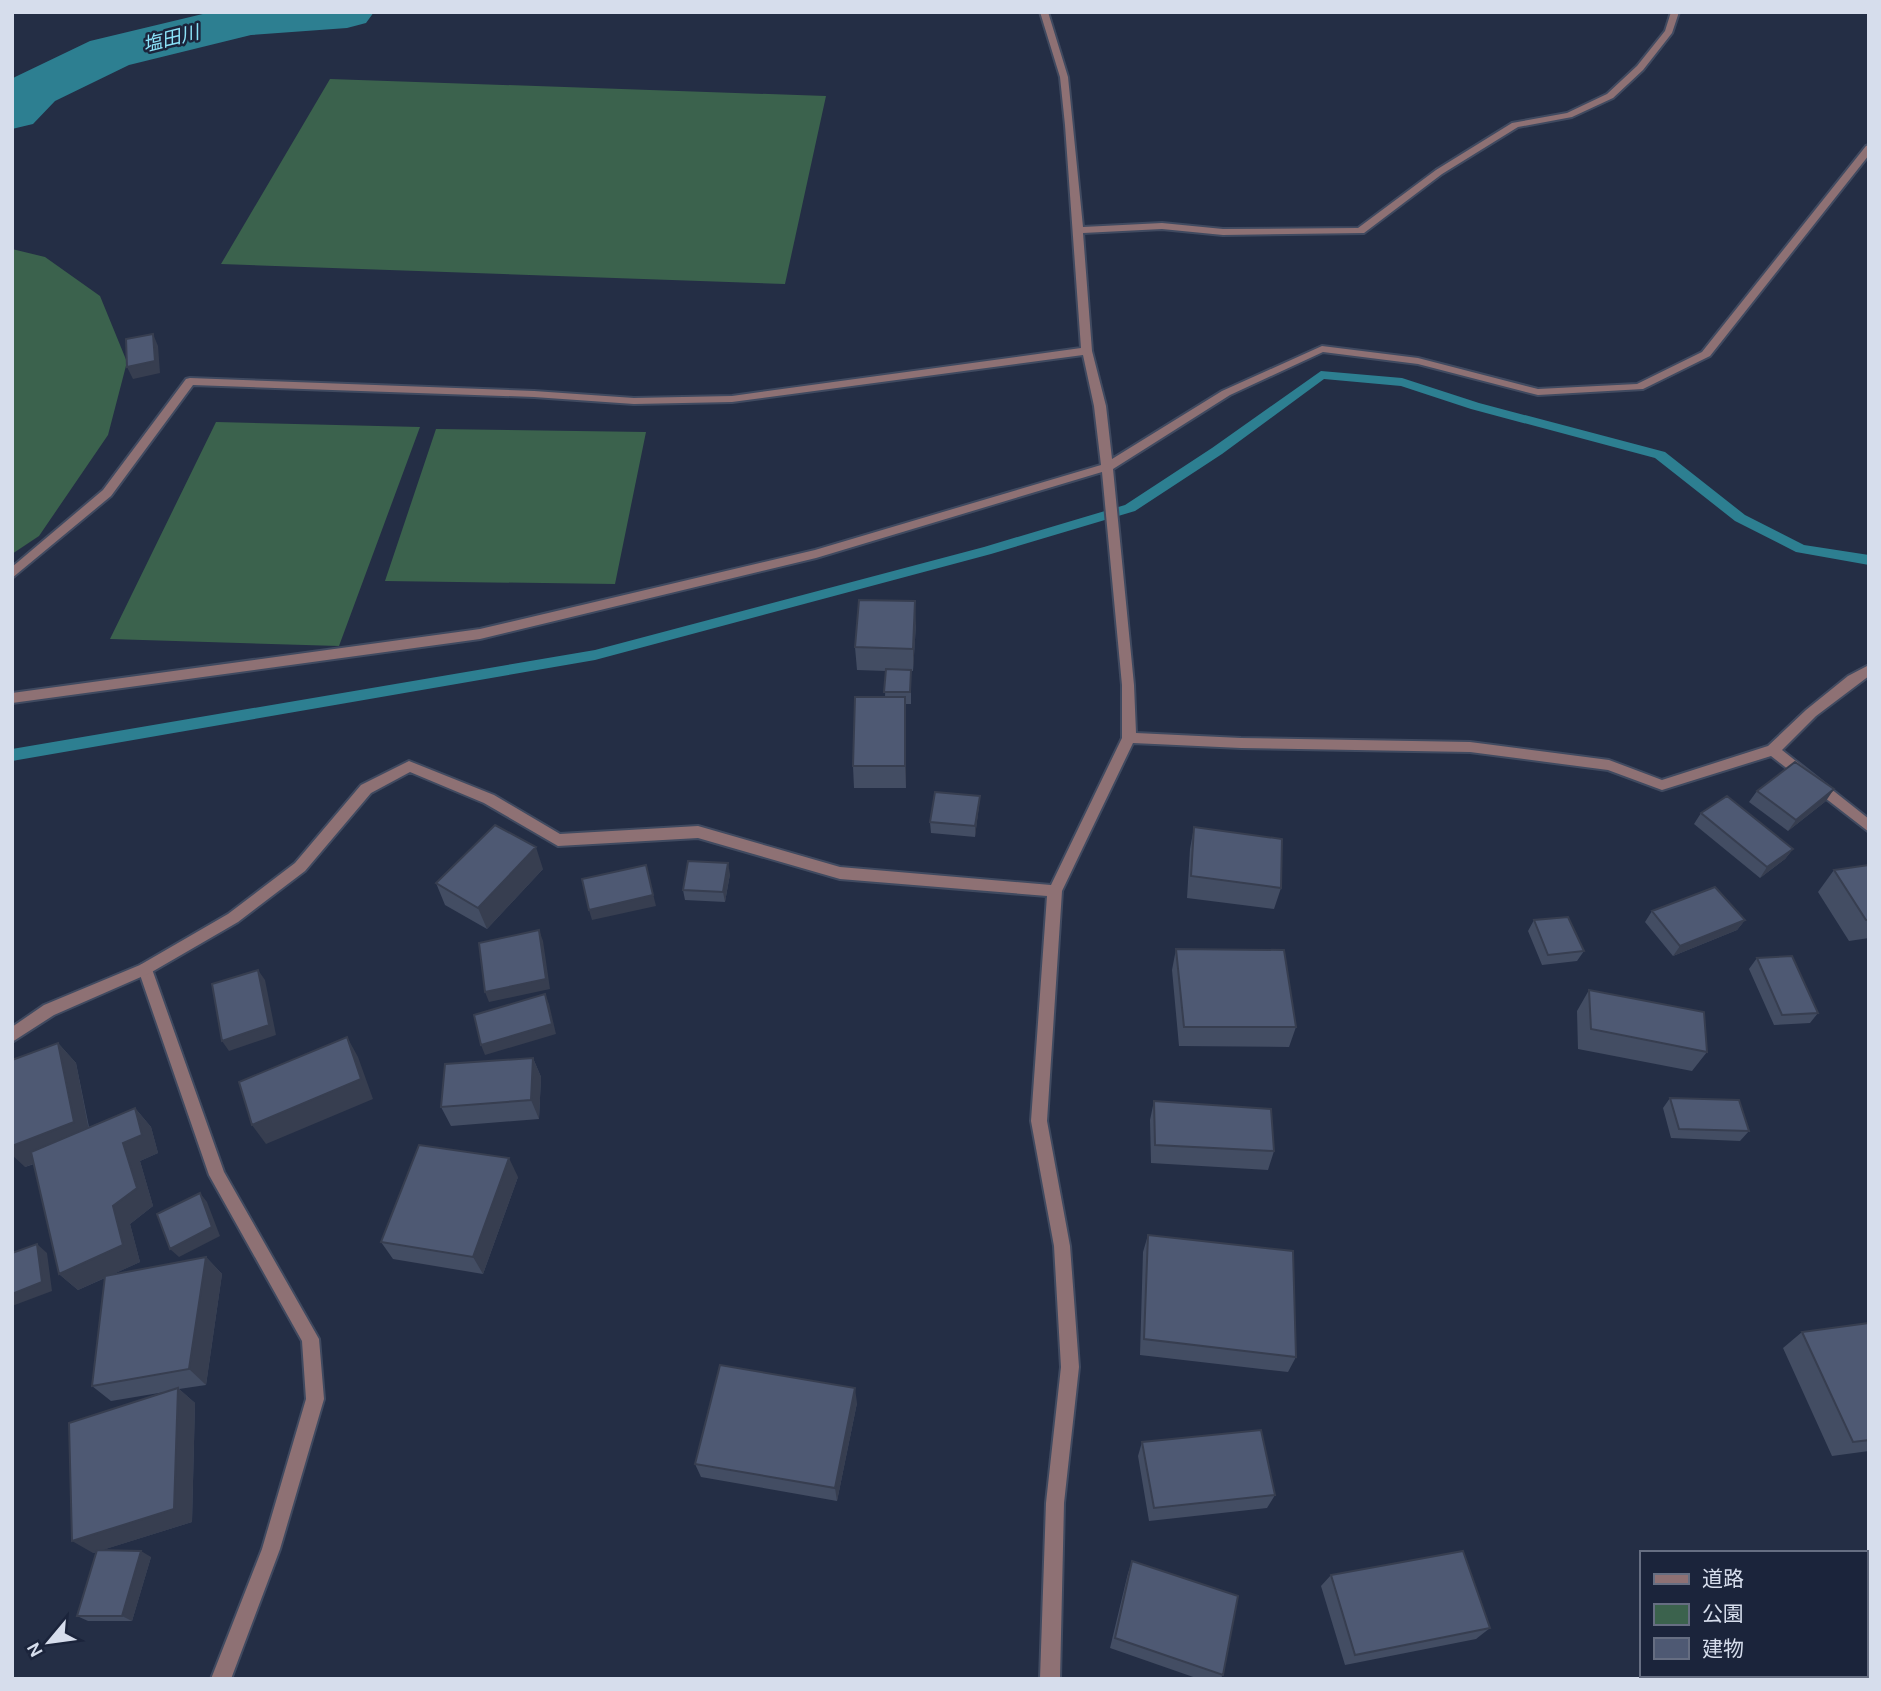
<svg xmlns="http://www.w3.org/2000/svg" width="1881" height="1691" font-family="Karla,'Noto Sans JP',sans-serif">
<rect width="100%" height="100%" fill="#242e45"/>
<!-- green -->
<path fill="#3b624d" d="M330,79l496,17 -41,188 -564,-20z
M12,249l33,8 55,39 27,66 -19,73 -69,101 -27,18z
M216,422l204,5 -81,219 -229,-7z
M436,429l210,3 -31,152 -230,-3z"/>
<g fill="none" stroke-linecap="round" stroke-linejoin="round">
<!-- stream -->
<path fill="#2d7f91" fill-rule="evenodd" d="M1321,371l81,7 77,25 186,49 80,63 59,30 65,10v10l-73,-13 -61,-31 -80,-63 -184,-49 -70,-23 -77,-7 -102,75 -87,57 -144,43 -396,106 -583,101v-12l583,-99 389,-103 141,-42 87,-57z"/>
<!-- river -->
<path fill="#2d7f91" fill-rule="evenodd" d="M211,12h163l-8,11 -19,5 -96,7 -122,30 -74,36 -22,23 -21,5v-50l3,-2 75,-36z"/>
<!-- service casing -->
<g stroke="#404a60" stroke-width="4">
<path id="service" d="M145,963l5,2 2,4 72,203 95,167 5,60 -44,150 -49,130h-20l51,-130 44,-150 -4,-58 -93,-166 -71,-206 2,-4z"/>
</g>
<!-- minor casing -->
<g stroke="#404a60" stroke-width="4">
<path id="minor" d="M1040,12h8l20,65 15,150 79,-4 61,6 135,-1 78,-58 76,-47 55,-10 40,-19 30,-28 28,-35 6,-19h8l-7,21 -29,37 -30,28 -41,19 -54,10 -76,47 -78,59 -141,2 -61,-6 -79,4 9,118 14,55 6,53 110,-68 100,-45 96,12 120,31 99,-5 65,-32 164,-206 3,-1v10l-159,201 -67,33 -105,6 -120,-31 -95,-12 -93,43 -117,74 21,216 2,48 105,5 229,4 139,18 53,20 106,-34 38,-36 42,-34 21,-11v11l-53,40 -34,34 87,69v13l-98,-76 -109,34 -54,-20 -138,-18 -229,-4 -108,-5 -71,148 -15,230 23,125 9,121 -15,136 -4,176h-20l6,-176 15,-136 -7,-121 -23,-125 16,-225 -207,-17 -142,-41 -140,8 -74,-43 -74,-31 -39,21 -66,78 -67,51 -88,51 -96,42 -42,27v-15l32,-22 96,-40 88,-51 67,-51 66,-78 48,-24 85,34 66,39 138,-8 142,41 211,18 71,-147v-53l-20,-213 -286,86 -336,81 -468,64v-10l468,-64 335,-79 286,-85 -7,-59 -11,-51 -351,47 -98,2 -100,-7 -341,-12 -82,111 -99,82v-11l91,-77 83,-111 4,-1 344,13 100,7 98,-2 349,-48 -16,-223 -5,-48z"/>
</g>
<!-- service -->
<use href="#service" fill="#8e7174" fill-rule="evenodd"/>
<!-- minor -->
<use href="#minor" fill="#8e7174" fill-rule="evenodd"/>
</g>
<!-- wall -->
<path fill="#434d63" d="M916,624l-3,47h-2v33h-5v84h-52l-1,-22 32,-69 1,-26 -29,-1 -2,-23z
M1757,791l69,10 -38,30 -39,-29z
M980,796l-5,41 -44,-4 -1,-11z
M1701,813l92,36 -8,10 -25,19 -66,-54z
M1194,827l87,61 -7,21 -87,-11 3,-49z
M1869,865v73l-20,3 -31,-49 16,-22z
M543,869l-56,60 -42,-24 -9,-22z
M730,874l-5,28 -40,-2 -2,-10z
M1652,911l93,9 -8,10 -64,26 -28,-34z
M1534,920l50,31 -7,10 -35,4 -14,-34z
M1176,949l120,78 -7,20 -110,-1 -7,-76z
M1757,958l61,55 -8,10 -36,2 -25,-56z
M1589,990l118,62 -15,19 -114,-22 -1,-38z
M58,1043l18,20 13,64 46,-19 16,19 7,26 -18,8 13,45 -23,18 10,38 -29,13 95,-18 16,17 -16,111 -27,4 16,14 -3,119 -90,28 49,7 -19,64h-44l-11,-5 20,-64 -4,1 78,-162 -60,10 -19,-15 13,-108 -27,12 -19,-16 -25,-110 -9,3z
M533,1058l8,19 -2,42 -88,7 -10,-19z
M1670,1098l79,33 -9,10 -69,-3 -8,-30z
M1154,1101l120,50 -6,19 -117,-7 -1,-43z
M518,1177l-35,97 -90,-15 -12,-17z
M1148,1235l148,122 -8,15 -148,-17 3,-103z
M1869,1323v128l-37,5 -49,-108 19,-16z
M857,1403l-20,98 -136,-24 -6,-13z
M1142,1442l133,53 -8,13 -118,13 -11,-65z
M1132,1561l91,114 -3,4h-21l-89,-31 18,-75z
M1331,1575l159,53 -14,11 -131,26 -24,-79z"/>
<!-- shaded-wall -->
<path fill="#373e50" d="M153,334l5,12 2,27 -27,6 -6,-12z
M915,601l1,23 -3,47v-22z
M905,697l1,22v69l-1,-22z
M1834,789l-8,12 -38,30 8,-11z
M980,796l-1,11 -4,30v-11z
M536,847l7,22 -56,60 -9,-21z
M1793,849l-8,10 -25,19 7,-11z
M728,863l2,11 -5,28 -2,-10z
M646,865l10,41 -64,14 -3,-10z
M1745,920l-8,10 -64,26 7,-10z
M539,930l4,11 7,48 -61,13 -4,-10z
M258,970l7,10 11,55 -47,16 -7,-10z
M545,994l4,10 7,30 -71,21 -4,-10z
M347,1037l11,20 15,42 -107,45 -14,-19z
M58,1043l18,20 15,78 -66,26 -13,-12v-9z
M533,1058l8,19 -2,42 -8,-19z
M135,1108l16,19 7,26 -18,8 13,45 -23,18 10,38 -62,28 -19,-16 54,-68 10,-63z
M509,1158l9,19 -35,97 -10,-17z
M200,1193l7,9 13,34 -41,21 -9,-8z
M37,1244l10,9 5,38 -40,15v-12z
M206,1257l16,17 -16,111 -17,-16z
M178,1388l17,15 -3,119 -99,31 -21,-12z
M855,1388l2,15 -20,98 -2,-13z
M141,1551l10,6 -19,64 -10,-5z"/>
<!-- building -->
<path fill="#4e5973" stroke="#373e50" stroke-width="2" d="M153,334l2,27 -28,6 -1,-28z
M859,600l56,1 -2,48 -58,-2z
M886,669l25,1 -1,22h-26z
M855,697h50v69h-52z
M1795,762l39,27 -38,31 -39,-29z
M935,792l45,4 -5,30 -45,-4z
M1727,796l66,53 -26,18 -66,-54z
M495,825l41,22 -58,61 -42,-25z
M1194,827l88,12 -1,49 -90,-12z
M688,861l40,2 -5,29 -40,-2z
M646,865l7,30 -64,15 -7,-31z
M1869,865v55h-3l-32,-50z
M1715,887l30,33 -65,26 -28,-35z
M1568,917l16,34 -36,4 -14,-35z
M539,930l7,49 -61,13 -6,-49z
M1176,949l108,1 12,77h-112z
M1792,956l26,57 -36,2 -25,-57z
M258,970l11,55 -47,16 -10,-57z
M1589,990l115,22 3,40 -116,-23z
M545,994l7,30 -71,21 -7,-30z
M347,1037l14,42 -109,46 -13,-43z
M58,1043l16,79 -62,24v-86z
M533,1058l-2,42 -90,7 4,-43z
M1670,1098l69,2 10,31 -70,-2z
M1154,1101l117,8 3,42 -119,-6z
M135,1108l7,27 -19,8 14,45 -24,18 10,39 -64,29 -28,-122z
M419,1145l90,13 -36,99 -92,-15z
M200,1193l12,34 -42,22 -13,-35z
M1148,1235l145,16 3,106 -152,-18z
M37,1244l5,38 -30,12v-41z
M206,1257l-17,112 -97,17 13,-110z
M1869,1323v117l-16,2 -51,-110z
M720,1365l135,23 -20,100 -140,-24z
M178,1388l-4,121 -102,32 -3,-118z
M1261,1430l14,65 -121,13 -12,-66z
M97,1550l44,1 -19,65h-45z
M1463,1551l27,77 -135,27 -24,-80z
M1132,1561l106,35 -15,79 -108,-37z"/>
<g text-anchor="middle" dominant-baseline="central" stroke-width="5" stroke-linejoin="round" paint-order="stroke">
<!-- far-water labels -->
<g font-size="19" font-style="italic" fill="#8be2f8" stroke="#1b243b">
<text transform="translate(171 39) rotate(-14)">塩田川</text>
</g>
</g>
<!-- border -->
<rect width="1881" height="1691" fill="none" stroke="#d6ddec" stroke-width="28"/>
<!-- legend -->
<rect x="1640" y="1551" width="228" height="126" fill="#1b243b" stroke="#666e82" stroke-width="2"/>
<rect x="1654" y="1574" width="35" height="10" fill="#8e7174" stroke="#666e82" stroke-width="2"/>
<text x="1702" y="1586" font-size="21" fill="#d6ddec">道路</text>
<rect x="1654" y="1604" width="35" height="21" fill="#3b624d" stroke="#666e82" stroke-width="2"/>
<text x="1702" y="1621" font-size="21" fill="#d6ddec">公園</text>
<rect x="1654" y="1638" width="35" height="21" fill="#4e5973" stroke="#666e82" stroke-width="2"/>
<text x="1702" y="1656" font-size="21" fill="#d6ddec">建物</text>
<!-- north arrow -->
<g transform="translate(49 1642) rotate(241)" stroke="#1b243b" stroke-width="5" paint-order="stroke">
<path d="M0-5L12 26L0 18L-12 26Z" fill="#d6ddec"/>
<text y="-10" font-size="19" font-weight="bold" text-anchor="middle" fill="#d6ddec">N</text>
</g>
</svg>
